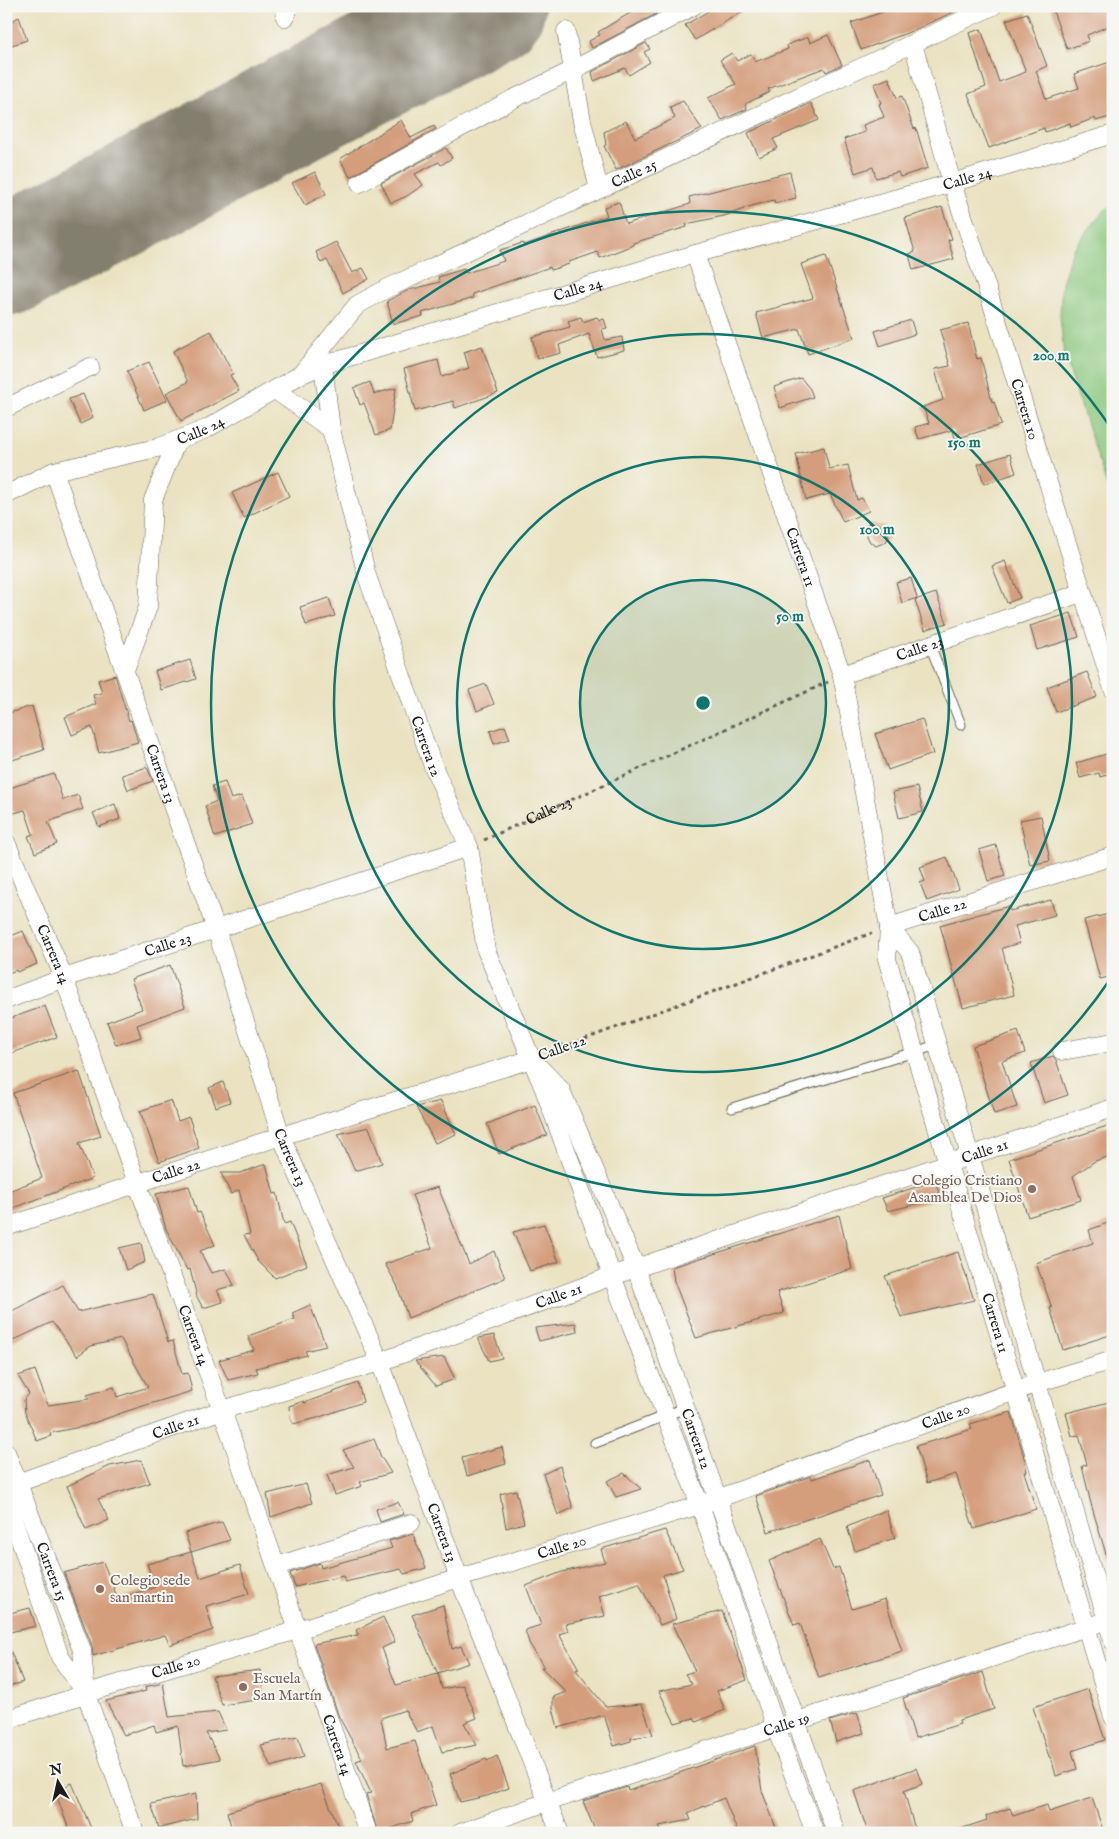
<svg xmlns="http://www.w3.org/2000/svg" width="1119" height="1839" font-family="'IM FELL English',serif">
<rect width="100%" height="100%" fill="#f6f6f2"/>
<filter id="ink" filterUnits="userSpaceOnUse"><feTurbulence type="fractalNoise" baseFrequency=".02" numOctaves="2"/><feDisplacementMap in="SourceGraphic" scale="10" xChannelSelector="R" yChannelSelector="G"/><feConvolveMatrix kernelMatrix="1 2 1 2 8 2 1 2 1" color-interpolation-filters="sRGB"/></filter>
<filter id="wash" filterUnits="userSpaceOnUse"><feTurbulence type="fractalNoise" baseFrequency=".0096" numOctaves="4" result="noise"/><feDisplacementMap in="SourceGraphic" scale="20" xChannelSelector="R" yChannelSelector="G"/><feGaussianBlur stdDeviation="1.12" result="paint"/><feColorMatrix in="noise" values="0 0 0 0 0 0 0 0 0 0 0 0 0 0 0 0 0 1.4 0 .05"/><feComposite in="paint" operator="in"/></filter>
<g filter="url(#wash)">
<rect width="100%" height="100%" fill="#eae2c1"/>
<!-- green -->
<path fill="#89c67b" stroke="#52714c" d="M1113,204v300l-49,-150 -4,-38 2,-33 11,-34 30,-37z"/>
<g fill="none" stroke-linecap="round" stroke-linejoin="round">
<!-- runway -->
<path stroke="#837f6e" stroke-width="111" d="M6,261l103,-52 184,-100 197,-103"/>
</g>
<g id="blocks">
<!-- building -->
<path fill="#d49d7b" d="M642,6h8l6,8 -64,34 -3,-7 11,-6 -2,-3z
M717,6h34l-56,34 -10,-15z
M900,6h67l-60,27 -46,17 -10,-27z
M1051,6h58l4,10v8l-26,11 2,6 -22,8z
M1027,13l20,53 -11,5 10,28 33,-11 -5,-14 39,-13v55l-17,5 -1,-3 -24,9 -1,-4 -25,9 -1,-4 -55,20 -21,-54 18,-7 -17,-54 12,-4 18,53 27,-10 -20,-52z
M19,17l8,23 -21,7v-23z
M828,35l14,30 -16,7 -2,-4 -56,21 2,3 -25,12 2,5 -25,11 -14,-22 28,-14 -16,-24 12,-7 5,8 14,-7 4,8 33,-13 -1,-4 21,-8 2,6z
M646,43l4,6 -6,3 6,10 -21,13 -4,-7 -31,13 -2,-9z
M889,78l8,20 5,-2 12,33 2,-1 12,40 -28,9 -2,-5 -22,6 -3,-11 -18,6 -11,-34 21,-7 -2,-7 21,-8 -5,-13 2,-1 -7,-19z
M683,101l19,28 -86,41 -12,-24 2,-1 -2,-13 22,-11 9,17 40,-20 -5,-11z
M811,103l8,17 -46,19 5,9 -19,9 -11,-24z
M401,120l10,18 23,-12 2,3 -86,48 -10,-18z
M446,148l6,10 -11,7 -2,-3 -24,12 8,11 -16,11 -16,7 -10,-20z
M315,172l11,22 -21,11 -13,-22z
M790,172l6,26 -21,5 -1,-3 -30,8v1l-20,7 -38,8 1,3 -54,16v2l-33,13 -2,-6 -29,10v2l-18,6 -1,-3 -78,27 1,4 -51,15 1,3 -30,8 -6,-23 22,-11 31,-8 -2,-5 26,-8 2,4 38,-12 -4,-11 23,-7 1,2 83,-29 -3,-9 15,-5 7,22 64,-20 -1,-7z
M942,207l10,32 -4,1 6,19 -41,11 -4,-16 6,-2 -10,-34z
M336,242l16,31 11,-5 6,11 -26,14 -16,-33 -6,3 -5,-11z
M826,256l28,82 -46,16 -9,-25 -36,9 -7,-25 57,-15 -12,-34z
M581,317l2,5 14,-5 2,3 5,-1 3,9 -5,1 3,11 17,-3 2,13 -27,7 -8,-23 -30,11 2,8 -24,6 -5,-22 38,-10 -2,-6z
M911,320l4,14 -35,12 -5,-15z
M968,323l9,36 4,-1 11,44 2,-1 7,24 -46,14 -2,-9 -34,9 -4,-12 14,-4 -6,-16 20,-7 -8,-31 15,-3 -10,-36z
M211,331l22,43 -3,1 9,16 -58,30 -15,-28 22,-11 -15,-31z
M482,346l16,47 -43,15 -2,-7 -38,10 -11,-42 34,-9 4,17 27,-9 -5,-16z
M149,362l18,38 -23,10 -17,-39z
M801,378l9,11 3,8 -33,11 -6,-21z
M370,382l4,12 22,-6 -6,42 -14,5 -12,-32 -4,2 -6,-17z
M83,394l10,24 -13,6 -11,-25z
M824,447l5,22 19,-4 9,35 5,-2 7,13 -26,11 -13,-28 -24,6 -10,-46z
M1010,454l6,19 -32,11 -6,-20z
M278,472l11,24 -45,22 -12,-25z
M868,523l17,3 4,10 -3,6 -10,4 -6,-4 -3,-6z
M1005,561l15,37 -13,5 -15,-37z
M911,578l6,20 -15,5 -6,-21z
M936,593l11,30 -22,7 -10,-30z
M329,598l6,18 -29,9 -6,-18z
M1071,613l8,24 -42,13 -7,-24z
M190,660l6,19 -35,11 -6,-19z
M1087,672l10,25 -41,15 -9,-25z
M115,675l14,46 2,-1 7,22 -39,11 -7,-26 -20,8 -7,-18 31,-13 -3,-9 9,-2 -4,-13z
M486,684l8,20 -17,7 -8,-21z
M32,706l12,44 -38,12v-48z
M922,719l11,35 -45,16 -13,-36z
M505,726l5,13 -16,5 -4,-13z
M1113,752v21l-13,4 -1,-4 -19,5 -4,-15z
M147,767l6,14 -25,9 -6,-15z
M54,774l9,26 15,-5 5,14 -35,13 9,22 -22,9 -7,-17 5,-2 -8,-24 -11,3 -8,-24z
M225,782l6,17 11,-3 10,28 -37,13 -10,-31 12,-5 -5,-15z
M917,787l6,25 -24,6 -6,-26z
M115,804l5,15 -21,8 -6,-14z
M1041,816l9,45 -20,4 -10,-45z
M996,845l9,31 -17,5 -9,-31z
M947,857l12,32 -32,12 -7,-18 5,-2 -5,-14z
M1051,900l4,15 -40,11 5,17 -18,5 12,47 -51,13 -23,-83 69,-19 1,5z
M1113,913v63l-13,3 -16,-59z
M23,931l14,33 -20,8 -1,-2 -10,4v-36z
M170,965l15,42 -48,18 4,12 -25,8 -9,-23 35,-13 -11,-30z
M45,1006l12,31 -51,18v-35z
M1018,1031l7,22 -23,8 15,46 -23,7 -21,-68z
M1053,1056l3,4 12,35 -24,8 -13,-40z
M79,1071l22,65 -22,7 14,35 -87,33v-19l36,-14 -29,-85z
M223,1082l7,20 -14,5 -7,-19z
M171,1100l7,21 11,-4 10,31 -40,14 -19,-51z
M441,1101l15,33 -21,9 -19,-36z
M535,1105l12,30 -48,19 -12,-30z
M1113,1124v31l-18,6 -22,15 8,24 -53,17 -19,-58z
M369,1127l13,36 -27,8 -17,-37z
M266,1164l8,30 3,-1 7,31 6,-2 17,43 -32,13 -17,-17 -14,-26 6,-1 -11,-44 -8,4 -10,-21h19z
M935,1181l6,17 -53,13 -6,-13z
M189,1186l8,27 3,-1 15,33 -15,6 11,22 15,-4 8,16 -17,5 6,12 -20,6 -6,-11 -7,-28 -3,1 -21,-41 -10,-35z
M438,1187l31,77 25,-13 11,27 -97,40 -11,-33 -12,-21 47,-16 -20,-53z
M839,1215l13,54 -75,23 7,21 -88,25 -22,-57 -2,-14z
M1113,1221v113l-50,16 -13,-42h2l-16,-45 57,-20 -4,-13z
M544,1224l15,38 -29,9 -17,-39z
M141,1243l4,19 -19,8 -7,-22z
M958,1252l16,48 -73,17 -16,-41z
M63,1285l15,27 75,-18 15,48 5,-1 9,33 6,-1 4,18 -65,20 -42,15 -35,7 1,3 -14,5 -12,-28 -1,-13 5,-6 -11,-18 17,-6 13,35 41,-6 -2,-4 27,-8 3,10 31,-10 -27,-48 -30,7 -14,10 -25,-34 -46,22v-30z
M310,1305l16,41 -21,5 2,4 -51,13 2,5 -30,7 -9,-20 35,-10 -6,-14 47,-17 -3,-6z
M576,1323l1,9 -38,9 -4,-13z
M494,1335l8,23 -13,3 -11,-23z
M444,1357l11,22 -19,7 -21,-25z
M358,1383l5,19 -46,16 -24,6 -3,-6 -1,-12 15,-5v2z
M1113,1401v162l-4,1 -18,-60 -9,-38 5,-1 -8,-30 -7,1 -6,-23z
M1011,1412l12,41 4,19h-3l12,37 -62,20 -18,-55 -29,9 -11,-37 56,-17 -2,-5z
M374,1439l7,18 10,16 -31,9 2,4 -27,9 -8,-20 27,-8 -11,-17z
M502,1447l4,17 -39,12 -5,-18z
M141,1460l9,23 -52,16 11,21 -23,10 -19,-44 43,-20z
M870,1460l11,35 -113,37 -12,-36 55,-20 1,3z
M560,1466l13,42 -15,7 -15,-41z
M624,1473l17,16 -25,8 -9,-16z
M306,1484l6,19 -41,14 -4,-23z
M516,1490l8,33 -18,5 -6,-34z
M398,1502l6,12 -24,8 -4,-13z
M886,1510l9,28 -40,13 -8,-24z
M222,1522l8,18 -39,12 -6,-19z
M665,1530l18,39 -20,6 13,44 -16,6 -21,-42 -40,13 6,20 -40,8 4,7 -10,3 20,35 -3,1 30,37 36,-3 11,31 -22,3v3l-17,5 -10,-31 -46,13 -5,-20v-11l13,-5 -25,-25h3l-15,-24 -4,-13 16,-5 -15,-39 36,-14 43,-10 -4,-13z
M413,1534l13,34 -22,6 -3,-5 -56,13 -2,-6 -48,11 -5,-14 30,-10 1,5 71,-20 -3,-7z
M820,1539l13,30 6,-2 13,42 33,-10 17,52 -83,27 -19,-55 -6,2 -25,-64z
M191,1552l9,26 40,-13 9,29 -43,12 7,24 -43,15 -5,-10 -72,21 -1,-10 -28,-73 39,-11 15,37 37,-12 -8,-23z
M443,1605l9,44 9,-3 8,17 -31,10 4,16 21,-4 14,33 -13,5 13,22 -35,7 -9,-26 -16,6 -12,-22 -24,8 6,30 28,-7 21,64 -25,9 2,7 -35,12 -12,-39 5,-1 -15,-32 6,-2 -23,-42 -25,-73 44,-9 -2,-5 27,-13 12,25 -13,6 14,37 42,-11 -26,-59z
M30,1608l6,18 -30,7v-19z
M722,1611l25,69 -30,11 8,19 -29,12 -2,-4 -19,5 -16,-32 33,-7 -7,-10 10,-3 -23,-47z
M6,1640l17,42 -17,5z
M260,1670l4,29 -42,6 -10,-29z
M983,1672l11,37 -35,11 1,4 -45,14 -12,-40z
M163,1683l6,34 49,-5 8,18 -20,3 14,26 -37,7 -5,-40 -22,6 -2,-7 -30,10 -18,-34 40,-10 -1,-4z
M1088,1689l17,51 -33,11 5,18 -21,7 -5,-19h-2l-16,-50z
M857,1713l7,20 -28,9 -6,-21z
M298,1737l6,20 -33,10 -10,-22z
M755,1746l7,45 16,42h-40l-14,-35 -36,15 3,7 -32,6 3,7h-66l-13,-32 44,-14 1,4z
M497,1756l12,32 -22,8 -27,6 -10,-28 36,-15 1,2z
M916,1768l6,16 -18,7 12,42h-48l-14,-42z
M72,1783l21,50h-23l-15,-42z
M321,1784l20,49h-108l-6,-21z
M196,1794l1,25 -38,9 -8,-24z
M1092,1798l11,32 -10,3h-135l-1,-3 30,-10 -1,-4 24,-8 3,8 34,-11 2,7z"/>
</g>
</g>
<g filter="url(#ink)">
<use href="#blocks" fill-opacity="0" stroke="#646156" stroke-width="1"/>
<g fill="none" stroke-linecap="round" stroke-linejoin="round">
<!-- lane casing -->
<g stroke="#646156" stroke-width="11">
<path id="lane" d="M930,645l31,80
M732,1108l205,-63
M595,1443l90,-35"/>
</g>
<!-- street casing -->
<g stroke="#646156" stroke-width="19">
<g id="street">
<path d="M285,17l5,-11"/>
<path d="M566,31l16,90 17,68"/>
<path id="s2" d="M913,44l39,139 33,99 128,407"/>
<path d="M360,183l153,-84 60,-29 120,-64"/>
<path id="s3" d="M695,254l147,421 47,252 -2,32 226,758"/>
<path id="s4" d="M323,365l8,64 36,147 66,190 36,81 17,103 58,139 68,187 88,229 76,223 39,105"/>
<path id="s5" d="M302,373l55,-68 31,-17 605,-282"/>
<path d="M275,390l56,39"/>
<path d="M6,408l84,-41"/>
<path id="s6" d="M54,471l162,458 65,207 99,226 79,216 101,255"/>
<path id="s7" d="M6,495l48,-24 103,-23 49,-19 94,-54 23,-10 372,-111 257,-71 161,-49"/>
<path d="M125,670l23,-63 5,-107 24,-60"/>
<path id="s8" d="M842,675l239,-82"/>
<path id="s9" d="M6,842l58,136 73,205 85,227 146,423"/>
<path d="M889,927l21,25 203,689"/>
<path id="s10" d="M889,927l224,-71"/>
<path id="s11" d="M6,1000l58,-22 405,-131"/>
<path d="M1062,1051l51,-9"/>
<path id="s12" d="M539,1067l22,23 75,178 200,565"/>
<path id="s13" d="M6,1227l275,-91 251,-77"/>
<path id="s14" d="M6,1452l76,198 4,44 49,139"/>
<path id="s15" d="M6,1487l216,-77 158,-48 232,-86 501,-168"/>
<path d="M6,1499l54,158 26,36"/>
<path d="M277,1566l134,-43"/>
<path id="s16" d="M6,1720l91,-30 201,-60 161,-52 241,-73 337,-122 76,-23"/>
<path id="s17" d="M460,1833l87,-31 549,-178"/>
</g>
</g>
<!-- path -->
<g stroke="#646156" stroke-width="3" stroke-dasharray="4 4" stroke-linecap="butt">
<path id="s1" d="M484,840l344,-158"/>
<path d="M547,1053l325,-120"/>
</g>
<!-- lane -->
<use href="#lane" stroke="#fff" stroke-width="9"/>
<!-- street -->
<use href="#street" stroke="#fff" stroke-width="18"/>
</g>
</g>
<!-- distance rings -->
<circle cx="703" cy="703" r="123" fill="#0f766e" fill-opacity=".12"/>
<g fill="none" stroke="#0f766e" stroke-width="2.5">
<circle cx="703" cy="703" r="123"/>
<circle cx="703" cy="703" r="246"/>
<circle cx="703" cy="703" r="369"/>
<path d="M1111 978A492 492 0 1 1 1111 428"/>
</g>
<!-- markers -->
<g fill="#8d6e63" stroke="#f6f6f2" stroke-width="2">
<circle cx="1032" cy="1189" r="5"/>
<circle cx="100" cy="1589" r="5"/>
<circle cx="243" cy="1687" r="5"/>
</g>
<g text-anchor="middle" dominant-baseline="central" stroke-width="4" stroke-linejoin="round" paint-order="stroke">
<!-- street labels -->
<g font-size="15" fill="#1c1c1c" stroke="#f6f6f2">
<text stroke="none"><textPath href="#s5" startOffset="394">Calle 25</textPath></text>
<text stroke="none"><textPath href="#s7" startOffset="1016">Calle 24</textPath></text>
<text stroke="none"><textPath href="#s7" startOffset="611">Calle 24</textPath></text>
<text stroke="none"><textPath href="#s2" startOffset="382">Carrera 10</textPath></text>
<text stroke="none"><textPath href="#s7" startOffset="206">Calle 24</textPath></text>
<text stroke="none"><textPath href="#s3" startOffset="321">Carrera 11</textPath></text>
<text stroke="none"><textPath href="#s8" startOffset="82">Calle 23</textPath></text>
<text stroke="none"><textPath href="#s4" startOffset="396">Carrera 12</textPath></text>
<text stroke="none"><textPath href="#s6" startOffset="321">Carrera 13</textPath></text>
<text stroke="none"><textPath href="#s1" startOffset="71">Calle 23</textPath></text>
<text stroke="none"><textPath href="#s10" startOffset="56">Calle 22</textPath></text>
<text stroke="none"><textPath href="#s11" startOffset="171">Calle 23</textPath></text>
<text stroke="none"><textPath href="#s9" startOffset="122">Carrera 14</textPath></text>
<text transform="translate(562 1048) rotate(-20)">Calle 22</text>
<text stroke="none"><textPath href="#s15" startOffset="1035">Calle 21</textPath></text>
<text stroke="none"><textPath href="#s6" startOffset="726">Carrera 13</textPath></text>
<text stroke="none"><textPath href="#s13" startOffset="179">Calle 22</textPath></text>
<text stroke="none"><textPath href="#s15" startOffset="585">Calle 21</textPath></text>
<text stroke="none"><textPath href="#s3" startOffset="1114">Carrera 11</textPath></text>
<text stroke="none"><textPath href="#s9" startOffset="528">Carrera 14</textPath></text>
<text stroke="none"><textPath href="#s16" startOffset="988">Calle 20</textPath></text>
<text stroke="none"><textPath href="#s15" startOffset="180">Calle 21</textPath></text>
<text stroke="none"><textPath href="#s12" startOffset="406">Carrera 12</textPath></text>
<text stroke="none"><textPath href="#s6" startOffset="1131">Carrera 13</textPath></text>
<text stroke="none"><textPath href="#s16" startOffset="582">Calle 20</textPath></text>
<text stroke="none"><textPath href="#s14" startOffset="128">Carrera 15</textPath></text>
<text stroke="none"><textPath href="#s16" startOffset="178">Calle 20</textPath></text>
<text stroke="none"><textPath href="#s17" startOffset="344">Calle 19</textPath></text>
<text stroke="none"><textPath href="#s9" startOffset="962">Carrera 14</textPath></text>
</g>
<!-- education labels -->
<g font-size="15" fill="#785e54" stroke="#f6f6f2" text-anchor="start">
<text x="1022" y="1180" text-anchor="end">Colegio Cristiano<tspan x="1022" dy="17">Asamblea De Dios</tspan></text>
<text x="110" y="1580">Colegio sede<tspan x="110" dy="17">san martin</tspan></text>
<text x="253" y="1678">Escuela<tspan x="253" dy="17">San Martín</tspan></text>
</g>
</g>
<circle cx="703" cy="703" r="8" fill="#0f766e" stroke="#f6f6f2" stroke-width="2.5"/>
<g font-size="15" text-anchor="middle" font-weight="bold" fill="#0f766e" stroke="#f6f6f2" stroke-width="4" stroke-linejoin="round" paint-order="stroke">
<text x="1051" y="360">200 m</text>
<text x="964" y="447">150 m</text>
<text x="877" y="534">100 m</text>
<text x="790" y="621">50 m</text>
</g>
<!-- margin -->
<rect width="1119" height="1839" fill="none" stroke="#f6f6f2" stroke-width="25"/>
<!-- north arrow -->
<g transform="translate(58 1782) rotate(351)" stroke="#f6f6f2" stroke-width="4" paint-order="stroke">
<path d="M0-4L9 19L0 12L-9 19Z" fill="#1c1c1c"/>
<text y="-8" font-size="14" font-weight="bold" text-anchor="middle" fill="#1c1c1c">N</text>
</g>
</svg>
